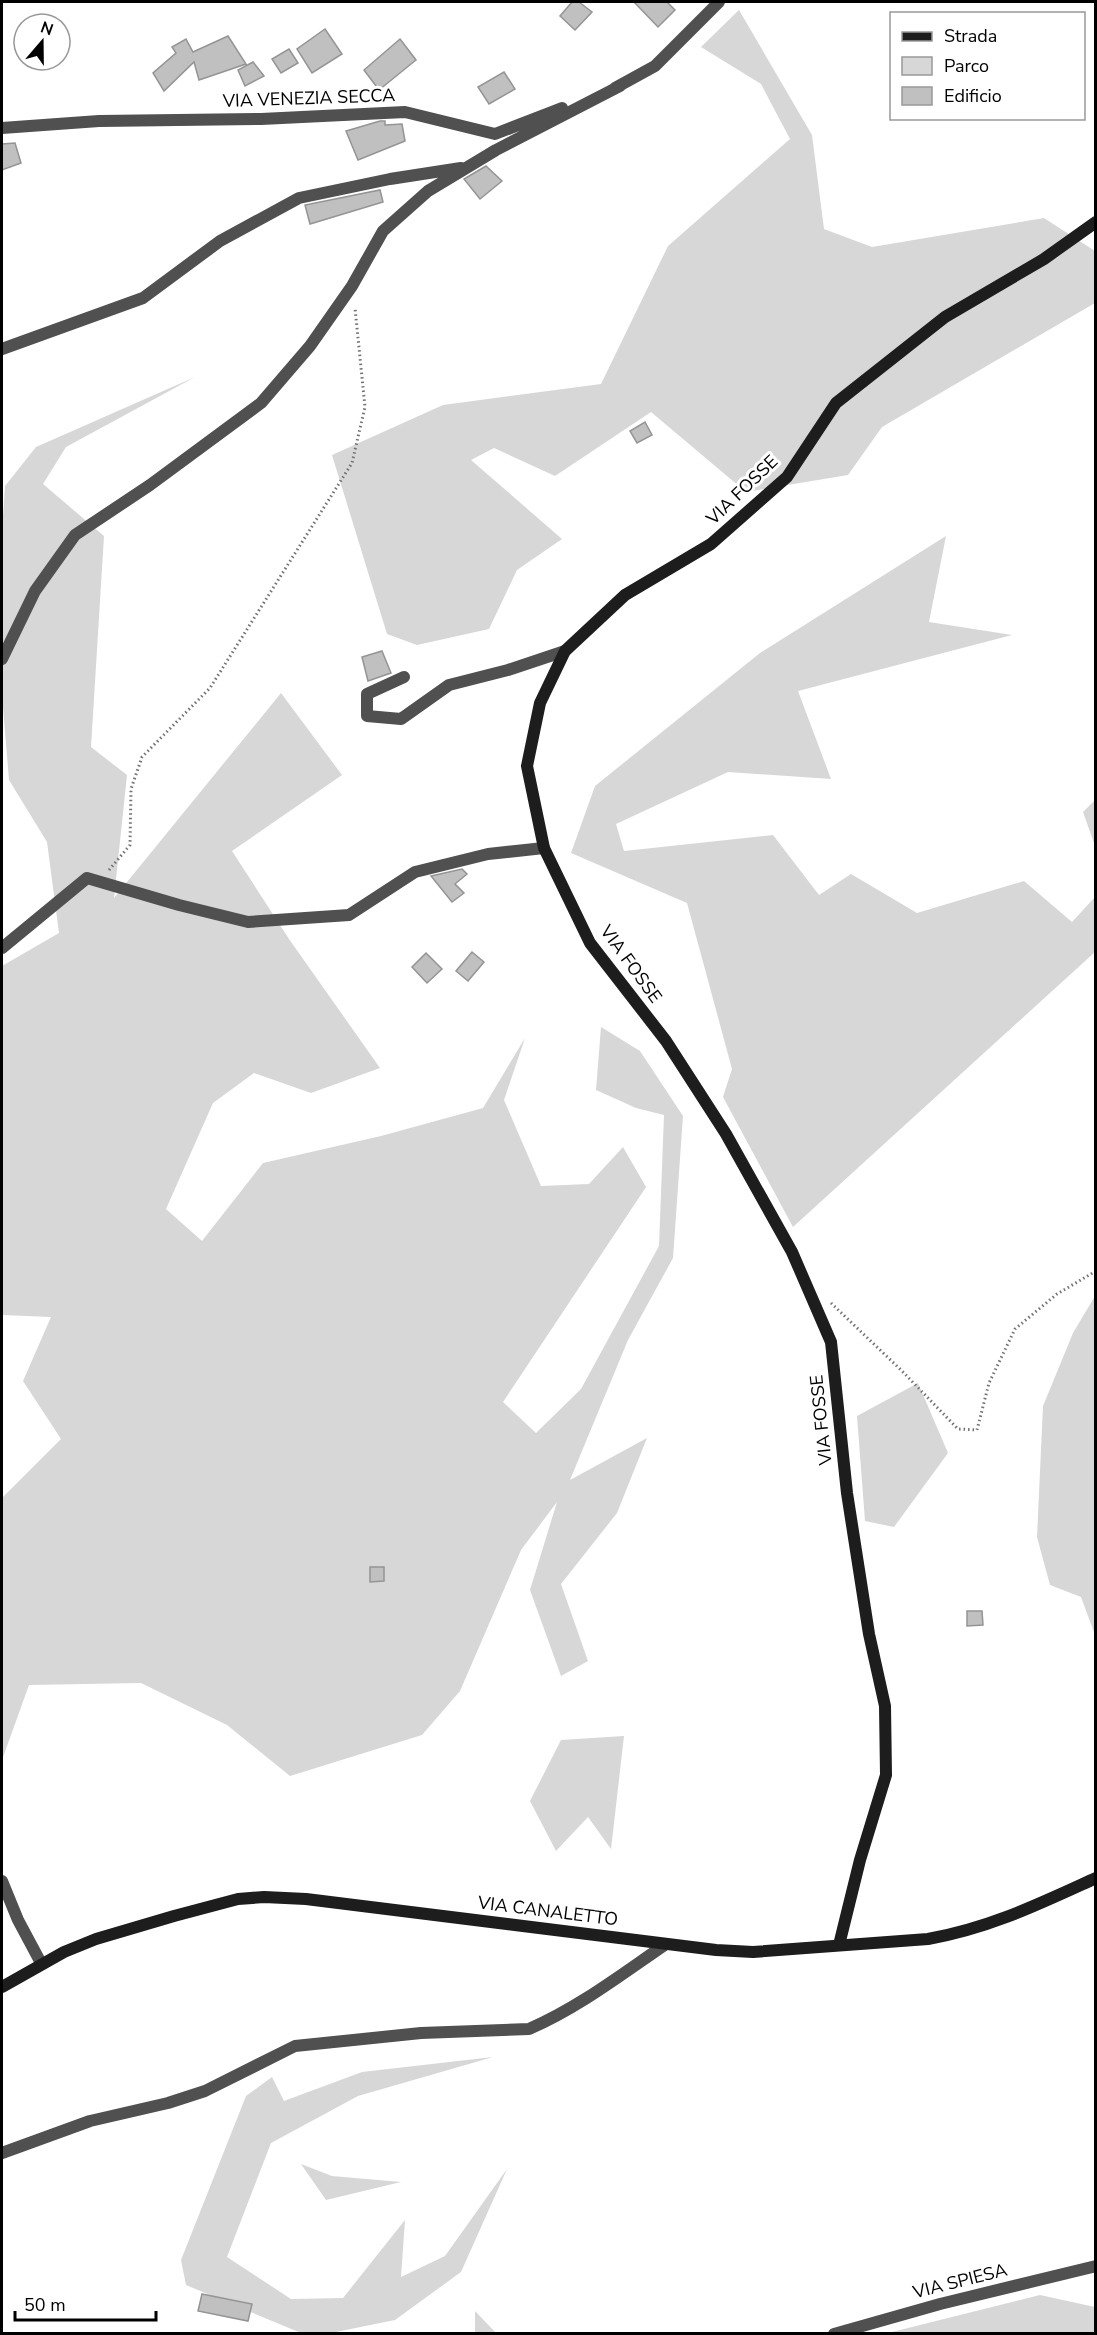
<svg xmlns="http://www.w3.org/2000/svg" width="1097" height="2335" font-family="'Nunito Sans',sans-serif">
<rect width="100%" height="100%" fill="#fff"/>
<!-- green -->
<path fill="#d7d7d7" d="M739,10l73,125 12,94 48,18 172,-29 51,33v52l-213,124 -34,48 -102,17 -95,-80 -96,64 -61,-28 -23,12 91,79 -45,31 -28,59 -72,16 -30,-11 -55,-179 111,-50 158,-21 67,-138 122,-107 -29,-55 -60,-37z
M195,377l-129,70 -23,37 61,52 -13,211 36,28 -13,123 167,-205 61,82 -110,76 57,88 91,129 -69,25 -57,-20 -41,30 -47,106 36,32 61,-78 118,-27 102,-28 42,-70 -21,62 37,86 48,-2 34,-37 23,40 -143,215 33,31 45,-44 78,-143 5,-131 -28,-7 -40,-18 5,-63 39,24 43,65 -10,142 -45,82 -58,140 77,-42 -30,75 -56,71 27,77 -27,15 -31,-86 27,-88 -36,48 -61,141 -38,44 -132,41 -63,-51 -86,-42 -112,2 -27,75v-262l59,-59 -38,-58 28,-64 -49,-2v-349l57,-33 -12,-91 -38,-62 -7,-85v-164l3,-45 31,-39z
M946,536l-17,86 83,13 -214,56 33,88 -103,-7 -112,52 8,27 149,-16 46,60 32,-21 66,39 107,-32 48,41 23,-25v55l-302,275 -70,-130 9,-28 -45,-166 -116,-50 24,-67 165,-133z
M1095,800v46l-12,-34z
M1095,1296v339l-14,-38 -31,-12 -13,-48 6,-131 30,-73z
M918,1383l30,70 -54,74 -29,-6 -8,-105z
M624,1736l-13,113 -23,-32 -32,34 -26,-50 31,-61z
M493,2057l-135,39 -87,47 -44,114 64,42 52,-1 62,-78 -4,57 44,-21 62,-87 -46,103 -66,48 -64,13h-30l-115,-48 -5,-25 65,-164 26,-19 12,24 78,-29z
M301,2164l31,12 69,6 -75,18z
M1040,2295l55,12v26h-207z
M475,2311l21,22h-21z"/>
<!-- building -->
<path fill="#c0c0c0" stroke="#949494" stroke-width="1.5" d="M572,2h7l13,10 -17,18 -15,-14z
M634,2h33l8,8 -17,17z
M325,29l17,25 -30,19 -15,-24z
M228,36l18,28 -47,16 -5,-18 -30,29 -11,-18 23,-20 -4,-6 14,-8 7,13z
M400,39l16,21 -37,30 -15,-20z
M289,49l9,14 -17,10 -9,-14z
M253,62l11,14 -19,10 -7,-16z
M504,72l11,17 -26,15 -11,-17z
M380,121h5v4l17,-1 3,17 -47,19 -12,-29z
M15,143l6,20 -19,7v-26z
M486,166l16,15 -22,18 -16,-20z
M380,190l3,12 -73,22 -5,-19z
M645,422l7,13 -15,8 -7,-12z
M382,651l9,22 -23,8 -6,-24z
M462,869l5,5 -12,10 9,9 -12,9 -21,-26z
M472,952l12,10 -16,19 -12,-10z
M426,953l16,16 -15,14 -15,-16z
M370,1567h14v14l-14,1z
M967,1611h15l1,14 -16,1z
M202,2294l50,10 -4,17 -50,-10z"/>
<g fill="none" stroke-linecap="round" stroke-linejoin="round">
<!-- path -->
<path stroke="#727272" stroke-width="3" stroke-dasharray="1.5 3" stroke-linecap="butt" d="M109,870l21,-25 1,-56 11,-32 68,-69 142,-225 13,-56 -10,-99
M831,1303l70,67 57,59 19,1 12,-47 26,-54 42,-35 39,-23"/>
<!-- street -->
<path stroke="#505050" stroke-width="12" d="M615,88l40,-22 64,-64
M2,128l97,-7 162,-2 144,-7 90,22 67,-26
M2,349l141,-51 77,-57 79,-43 91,-19 71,-11
M2,659l33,-68 40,-56 75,-50 111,-82 49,-57 42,-60 31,-55 45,-40 68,-41 124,-64
M404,677l-37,17v22l34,3 48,-34 59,-15 57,-19
M2,948l85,-70 92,27 69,17 101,-7 66,-43 73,-18 56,-6
M2,1881l16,39 23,43
M2,2153l88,-32 78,-18 37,-12 90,-45 126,-13 108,-4c49,-21 93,-55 137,-85
M834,2334l106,-30 156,-38"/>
<!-- secondary -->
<path stroke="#1d1d1d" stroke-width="12" d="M839,1945l21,-85 26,-85 -1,-69 -16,-72 -22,-141 -16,-151 -39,-90 -66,-118 -60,-93 -76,-98 -46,-95 -17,-82 13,-63 25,-52 60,-56 86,-51 76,-67 49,-74 109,-86 99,-58 52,-37
M2,1987l62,-35 32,-13 78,-23 64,-17 26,-2 42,2 410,51 37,2 175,-13c62,-11 111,-35 168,-61"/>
</g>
<g text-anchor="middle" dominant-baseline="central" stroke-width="6" stroke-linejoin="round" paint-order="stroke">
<!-- street labels -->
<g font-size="18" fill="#000" stroke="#fff">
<text transform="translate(309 98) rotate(-2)">VIA VENEZIA SECCA</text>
<text transform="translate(742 490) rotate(-44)">VIA FOSSE</text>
<text transform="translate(631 964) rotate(54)">VIA FOSSE</text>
<text transform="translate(821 1420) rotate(-96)">VIA FOSSE</text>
<text transform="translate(548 1911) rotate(7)">VIA CANALETTO</text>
<text transform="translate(960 2281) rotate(-14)">VIA SPIESA</text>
</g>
</g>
<!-- border -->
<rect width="1097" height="2335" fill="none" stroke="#000000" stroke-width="6"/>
<!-- legend -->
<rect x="890" y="12" width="195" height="108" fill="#ffffff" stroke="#999999" stroke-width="1.5"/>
<rect x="902" y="32" width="30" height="9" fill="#1d1d1d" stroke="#999999" stroke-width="1.5"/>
<text x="944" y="42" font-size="18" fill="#000000">Strada</text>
<rect x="902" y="57" width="30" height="18" fill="#d7d7d7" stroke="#999999" stroke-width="1.5"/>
<text x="944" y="72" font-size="18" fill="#000000">Parco</text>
<rect x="902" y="87" width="30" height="18" fill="#c0c0c0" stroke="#999999" stroke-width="1.5"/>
<text x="944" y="102" font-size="18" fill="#000000">Edificio</text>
<!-- north arrow -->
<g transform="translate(42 42) rotate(20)"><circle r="28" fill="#ffffff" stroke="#999999" stroke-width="1.5"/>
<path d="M0-4.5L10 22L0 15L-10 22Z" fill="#000000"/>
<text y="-9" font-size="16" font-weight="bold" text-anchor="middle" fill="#000000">N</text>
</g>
<!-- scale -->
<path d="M15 2311v9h141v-9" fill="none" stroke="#000000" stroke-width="3"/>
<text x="24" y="2311" font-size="18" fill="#000000" stroke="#ffffff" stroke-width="4.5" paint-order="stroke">50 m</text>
</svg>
